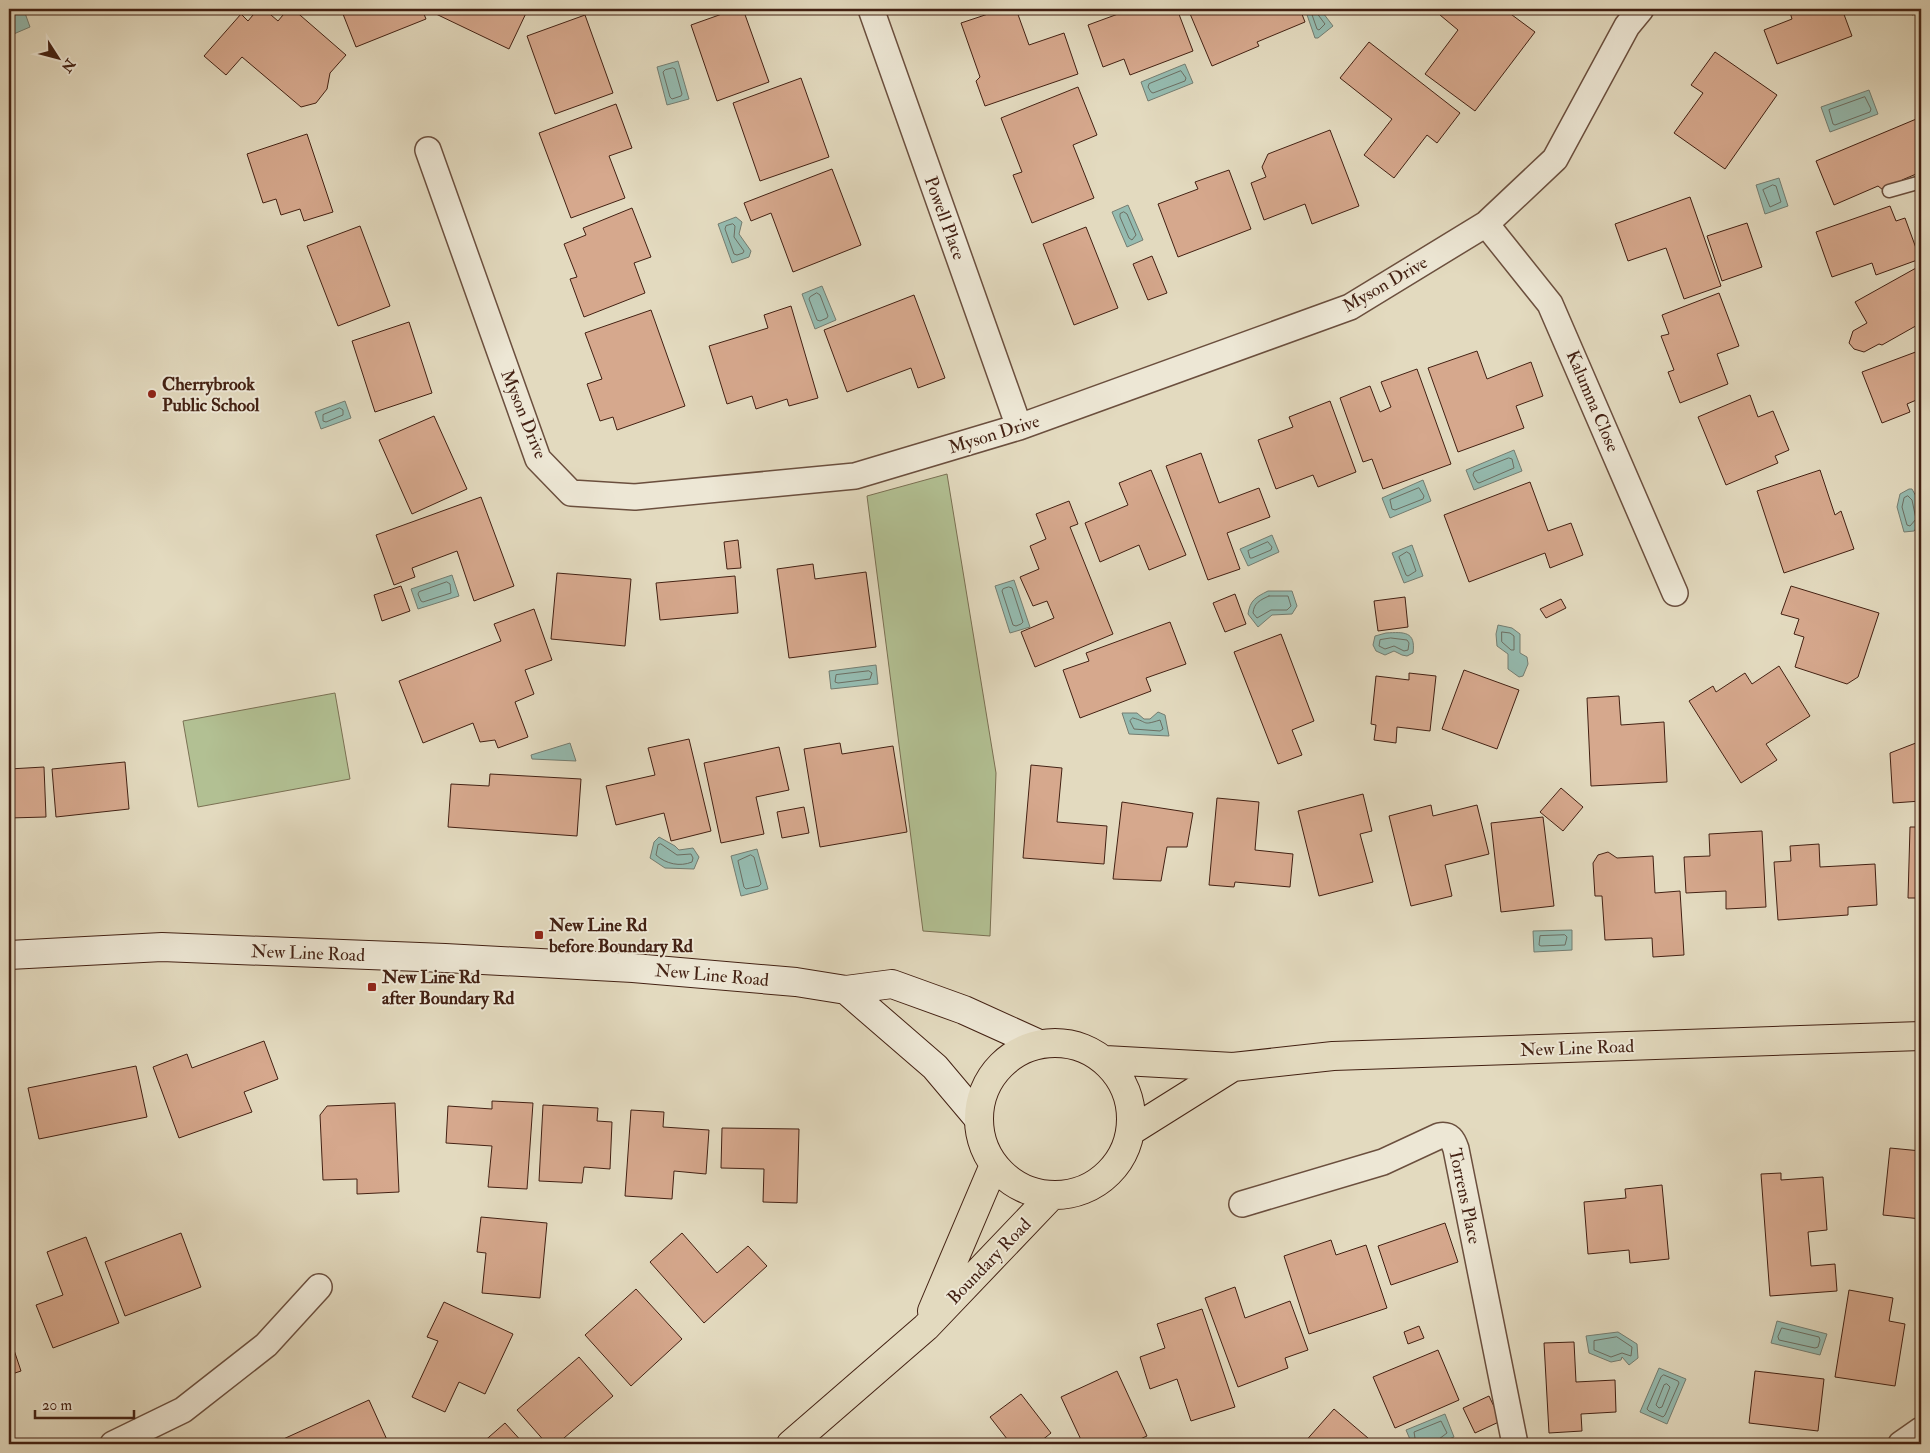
<svg xmlns="http://www.w3.org/2000/svg" width="1930" height="1453" viewBox="0 0 1930 1453" font-family="'IM FELL Double Pica',serif">
	<rect width="100%" height="100%" fill="#e3dabf"/>
	<filter id="stains"><feTurbulence type="fractalNoise" baseFrequency=".004" numOctaves="4"/><feColorMatrix values="0 0 0 0 .2 0 0 0 0 .09 0 0 0 0 .02 0 0 0 .5 -.17"/></filter>
	<radialGradient id="worn" r=".72"><stop offset=".6" stop-color="#630" stop-opacity="0"/><stop offset="1" stop-color="#630" stop-opacity=".3"/></radialGradient>
	<!-- green -->
	<path fill="#b2c093" stroke="#7a7053" d="M947,474L996,773L990,936L923,931L867,496Z
		M335,693L350,779L198,807L183,721Z"/>
	<!-- water -->
	<path fill="#95bbb0" stroke="#747d71" d="M1305,9H1320L1333,26L1318,38H1315Z
		M25,13L30,27L9,36V15Z
		M678,61L689,99L667,105L657,67Z
		M1185,64L1193,83L1148,101L1141,82Z
		M1869,90L1878,114L1830,132L1821,107Z
		M1779,178L1788,206L1765,214L1756,185Z
		M1128,205L1143,240L1127,247L1112,212Z
		M736,217L742,222L739,234L751,251L749,257L732,263L718,224Z
		M822,286L836,320L815,329L802,294Z
		M345,401L351,418L321,429L315,412Z
		M1514,450L1522,471L1474,490L1466,470Z
		M1423,480L1431,501L1390,518L1382,498Z
		M1909,489H1912L1917,498L1920,523L1914,531L1904,532L1897,507L1900,494Z
		M1272,535L1279,552L1248,566L1240,549Z
		M1412,545L1423,576L1404,583L1392,553Z
		M452,575L459,596L418,609L411,589Z
		M1014,580L1030,627L1010,633L995,586Z
		M1268,591H1292L1297,606L1292,614L1272,615L1258,627L1248,614C1250,600 1256,597 1268,591Z
		M1498,625L1512,628L1520,634V653L1527,657L1528,664L1523,676L1519,677L1508,669V654L1497,646L1496,634Z
		M1386,633C1404,632 1416,631 1413,653L1407,656L1402,655L1394,651L1385,655L1376,651L1373,645L1375,636Z
		M876,665L878,684L831,689L829,671Z
		M1158,712L1165,715L1169,736L1129,734L1122,713H1137L1144,719H1150Z
		M570,743L576,761L532,759L531,755Z
		M659,837L675,846L679,850L693,848L699,857L694,869L665,868L650,858L654,842Z
		M757,849L768,889L741,896L731,856Z
		M1572,930V950L1534,952L1533,931Z
		M1777,1321L1827,1334L1820,1355L1771,1343Z
		M1618,1332L1637,1344L1638,1358L1629,1365L1622,1357L1621,1360L1611,1362L1589,1353L1586,1336Z
		M1659,1368L1686,1379L1667,1424L1640,1412Z
		M1445,1414L1454,1437L1437,1444H1412L1406,1430Z"/>
	<g fill="none" stroke-linecap="round" stroke-linejoin="round">
		<!-- shore -->
		<path stroke="#6c6e62" stroke-width="1" d="M1310,9L1317,29L1319,30L1325,24L1316,12V9
			M673,68L675,69L682,94L681,96L672,99L670,97L663,72L665,70Z
			M1181,71L1186,78L1185,81L1153,93L1151,92L1148,87L1149,84Z
			M1865,97L1871,109L1870,112L1835,125L1833,124L1829,110Z
			M1773,185L1776,186L1781,202L1770,207L1763,190Z
			M1124,212L1127,214L1136,235L1132,240L1129,238L1120,217V214Z
			M733,224L735,226L734,237L744,251L743,253L737,255L734,254L725,229L726,226Z
			M817,293L820,295L828,316L827,318L820,321L817,320L809,299L810,297Z
			M340,408L343,410V415L326,422L323,421V415Z
			M1509,458L1512,459L1514,468L1479,483L1477,482L1473,475L1474,472Z
			M1419,488L1424,496L1423,499L1395,510L1392,509L1390,500Z
			M1908,496L1912,500L1916,519L1910,526L1907,525L1902,507L1904,498Z
			M1268,542L1272,547L1271,550L1252,558H1250L1248,551Z
			M1407,552L1410,554L1416,571L1408,576L1406,575L1399,557Z
			M447,582L450,584L451,593L423,602L421,601L418,594L419,592Z
			M1009,587L1012,588L1023,622L1021,624L1016,626L1013,625L1002,591L1003,589Z
			M1269,596H1288L1291,606L1287,610H1271L1257,618L1253,613C1254,603 1260,600 1269,596Z
			M1502,632L1510,633L1514,636V650H1511L1502,642Z
			M1391,638L1407,640L1409,643L1408,650L1404,651L1394,646L1385,649L1379,646L1380,640Z
			M869,671L872,673L870,679L838,683L835,682L836,675Z
			M1133,718C1149,722 1141,726 1160,720L1163,729L1160,731L1134,729L1130,721Z
			M661,844L677,855L691,854L693,858L692,862C680,867 666,864 656,855L658,845Z
			M751,855L754,857L761,884L759,886L746,889L744,887L738,861Z
			M1565,935L1567,937L1565,945L1541,946L1539,945L1540,936Z
			M1782,1328L1819,1337L1820,1340L1818,1347L1815,1348L1779,1340L1778,1337Z
			M1617,1337L1632,1347L1631,1356L1622,1353L1611,1357L1594,1350V1341Z
			M1664,1375L1678,1381L1679,1383L1665,1415L1663,1417L1649,1411L1647,1409L1661,1377Z
			M1667,1384L1670,1387L1662,1407L1659,1408L1656,1405L1664,1385Z
			M1416,1444L1414,1432L1441,1421L1447,1433L1439,1439L1437,1444"/>
	</g>
	<!-- building -->
	<path fill="#d6a88d" stroke="#432113" d="M258,9H264L278,21L288,9H293L346,55L330,73L327,89L316,103L301,107L242,57L226,75L204,56L241,14L248,21Z
		M341,9H422L426,19L356,47Z
		M439,9H528L509,49L436,14Z
		M736,9H743L769,82L717,101L691,25Z
		M1003,9H1016L1029,45L1064,33L1078,74L985,106L976,81L980,77L961,23Z
		M1117,9H1177L1193,51L1130,75L1124,59L1103,67L1088,25L1118,14Z
		M1188,9H1300L1305,22L1257,42L1259,46L1212,66Z
		M1445,9H1504L1535,32L1475,111L1425,74L1458,30L1440,15Z
		M1789,9H1842L1852,36L1777,64L1764,30L1792,19Z
		M1910,9H1921V11L1912,15Z
		M585,15L613,93L555,114L527,36Z
		M1369,42L1460,113L1437,143L1427,135L1394,178L1364,155L1392,119L1340,78Z
		M1715,52L1777,95L1725,169L1674,133L1703,93L1691,85Z
		M801,78L829,157L760,181L733,103Z
		M1078,87L1097,135L1073,145L1094,198L1032,223L1013,175L1022,172L1001,118Z
		M616,104L632,148L609,156L625,198L571,218L539,133Z
		M1921,117V172L1902,180L1897,187L1883,190L1878,186L1834,205L1816,161Z
		M1330,130L1359,206L1312,224L1305,204L1264,220L1251,183L1266,177L1262,167L1268,154Z
		M307,134L333,212L304,221L300,209L281,215L276,199L263,203L247,154Z
		M832,169L861,245L793,272L771,213L751,221L744,203Z
		M1229,170L1251,229L1178,257L1158,204L1198,189L1195,182Z
		M1690,197L1721,286L1684,299L1666,248L1628,261L1615,224Z
		M1890,206L1896,221L1905,218L1920,259L1876,275L1872,263L1832,277L1816,232Z
		M632,208L651,257L634,263L645,293L584,317L570,279L577,277L564,244L586,235L583,228Z
		M1747,223L1762,267L1722,281L1707,236Z
		M360,226L390,306L338,326L307,246Z
		M1086,227L1118,308L1074,325L1043,244Z
		M1152,256L1167,293L1148,300L1133,264Z
		M1916,268L1921,277V323L1882,345L1879,344L1864,352L1854,349L1849,343L1853,331L1867,323L1855,302Z
		M1719,293L1739,346L1717,354L1728,384L1680,403L1668,372L1674,370L1661,336L1669,334L1662,315Z
		M914,295L945,378L918,388L911,368L847,392L824,330Z
		M791,306L818,398L789,406L787,399L756,409L752,396L727,404L709,346L768,328L764,315Z
		M651,310L685,406L617,430L613,417L600,421L587,384L602,379L585,333Z
		M409,322L432,393L375,412L352,341Z
		M1921,350V398L1907,404L1910,412L1882,423L1862,372Z
		M1477,351L1487,379L1531,362L1543,396L1516,406L1524,428L1458,452L1428,368Z
		M1417,369L1451,464L1383,489L1372,459L1363,462L1340,398L1370,386L1380,412L1391,407L1381,382Z
		M1750,395L1758,417L1773,411L1789,450L1775,456L1778,463L1726,485L1698,417Z
		M1330,401L1356,472L1318,487L1313,475L1276,489L1258,440L1293,427L1289,417Z
		M434,416L467,489L412,514L379,440Z
		M1201,453L1219,503L1259,488L1270,517L1227,533L1240,569L1208,580L1166,466Z
		M1151,470L1186,555L1149,570L1139,545L1100,562L1085,523L1128,505L1119,483Z
		M1820,470L1835,515L1841,511L1854,549L1784,573L1757,491Z
		M1530,482L1548,531L1571,523L1583,555L1550,568L1545,553L1469,582L1444,515Z
		M481,497L514,586L474,601L457,551L412,568L415,577L394,585L376,535Z
		M1069,501L1078,524L1070,527L1113,634L1035,667L1021,632L1054,618L1047,601L1033,606L1020,577L1039,569L1030,546L1046,539L1036,514Z
		M738,540L741,568L727,569L724,542Z
		M813,564L815,579L866,572L876,647L789,658L777,569Z
		M557,573L631,579L625,646L551,639Z
		M735,576L738,613L660,620L656,583Z
		M401,586L410,611L382,621L374,595Z
		M1791,586L1879,613L1858,677L1847,684L1795,667L1804,637L1794,634L1799,619L1781,614Z
		M1235,594L1246,624L1225,632L1213,603Z
		M1405,597L1408,627L1378,631L1374,601Z
		M1561,599L1566,608L1546,618L1540,609Z
		M534,609L552,660L525,670L534,694L515,702L528,737L498,748L495,740L480,742L473,723L423,743L399,681L501,641L494,624Z
		M1170,622L1186,664L1146,678L1151,691L1080,718L1063,670L1089,661L1086,653Z
		M1281,634L1314,721L1292,730L1302,755L1278,764L1234,652Z
		M1779,666L1810,716L1766,744L1777,760L1741,783L1689,701L1713,686L1716,692L1745,673L1752,684Z
		M1464,670L1519,690L1497,749L1442,729Z
		M1409,673L1436,676L1430,731L1397,727L1396,743L1374,740L1376,725L1371,724L1376,676L1409,680Z
		M1619,696L1621,725L1664,722L1667,782L1591,786L1587,698Z
		M689,739L711,831L671,841L664,813L616,825L606,786L655,775L648,748Z
		M1921,741V801L1893,803L1890,753Z
		M840,743L842,754L893,746L907,832L820,847L804,749Z
		M779,747L789,790L756,797L764,834L721,843L704,763Z
		M125,762L129,809L56,817L52,769Z
		M1031,765L1062,768L1057,822L1107,826L1104,864L1023,858Z
		M44,767L46,817L9,818V769Z
		M490,774L581,779L577,836L448,827L451,784L489,786Z
		M1561,788L1583,807L1563,831L1540,812Z
		M1363,794L1372,831L1360,834L1373,882L1319,896L1298,811Z
		M1217,798L1259,802L1255,850L1293,854L1290,887L1235,882L1234,887L1209,885Z
		M1122,802L1193,813L1187,847H1167L1161,881L1113,879Z
		M1431,805L1433,816L1477,805L1489,854L1445,865L1452,896L1411,906L1389,816Z
		M804,807L809,833L782,838L777,812Z
		M1543,817L1554,906L1501,912L1491,823Z
		M1910,827H1921V898H1908Z
		M1762,831L1766,907L1726,909V891L1686,893L1684,857L1710,856L1709,834Z
		M1819,844L1820,867L1875,864L1877,905L1848,907V915L1778,920L1774,862L1791,861L1790,846Z
		M1608,852L1617,858L1653,856L1655,893L1680,891L1684,955L1653,957L1652,938L1605,940L1602,896H1595L1593,863L1598,855Z
		M264,1041L278,1079L244,1092L252,1112L179,1138L153,1067L187,1054L192,1068Z
		M136,1066L147,1117L39,1139L28,1088Z
		M492,1101L533,1103L527,1189L488,1187L492,1146L446,1143L448,1106L492,1109Z
		M395,1103L399,1192L357,1194V1179L323,1180L320,1115L327,1106Z
		M543,1105L598,1108L597,1121L612,1122L610,1169L584,1167L582,1183L539,1181Z
		M631,1110L664,1112L663,1127L709,1130L706,1174L674,1171L672,1199L625,1196Z
		M722,1128L799,1129L797,1203L763,1202L764,1169L721,1168Z
		M1890,1148L1921,1151V1219L1883,1215Z
		M1781,1173V1180L1823,1177L1827,1230L1808,1232L1811,1266L1835,1264L1837,1291L1770,1296L1761,1174Z
		M1662,1185L1669,1259L1630,1263L1629,1250L1588,1254L1584,1202L1626,1198L1625,1189Z
		M481,1217L547,1223L540,1298L482,1293L486,1253L477,1252Z
		M1445,1223L1458,1262L1391,1285L1378,1246Z
		M181,1233L201,1287L125,1316L105,1262Z
		M682,1233L717,1273L748,1246L767,1266L704,1323L650,1262Z
		M86,1237L119,1323L53,1348L36,1305L63,1295L47,1252Z
		M1331,1240L1336,1255L1366,1245L1387,1308L1309,1334L1284,1256Z
		M1235,1287L1245,1318L1290,1301L1308,1350L1285,1358L1288,1368L1238,1387L1205,1298Z
		M636,1289L682,1339L631,1386L585,1335Z
		M1849,1290L1893,1298L1889,1321L1905,1324L1895,1386L1835,1377Z
		M444,1302L513,1334L485,1394L459,1382L445,1412L412,1397L438,1341L427,1337Z
		M1202,1309L1235,1407L1191,1421L1177,1379L1150,1389L1140,1357L1165,1348L1157,1324Z
		M1419,1326L1424,1338L1408,1344L1404,1332Z
		M9,1335L21,1371L9,1375Z
		M1574,1342L1576,1382L1615,1380L1616,1412L1581,1414L1582,1431L1549,1433L1544,1343Z
		M1438,1350L1459,1400L1395,1428L1373,1377Z
		M579,1357L613,1396L557,1444H547L517,1410Z
		M1117,1371L1147,1436L1129,1444H1083L1061,1397Z
		M1755,1371L1824,1379L1818,1431L1749,1423Z
		M1021,1394L1051,1433L1041,1441L1043,1444H1011L990,1417Z
		M1489,1396L1501,1421L1475,1433L1463,1408Z
		M369,1400L388,1442L384,1444H280L279,1441Z
		M1334,1409L1375,1444H1303Z
		M505,1423L524,1444H481Z"/>
	<g fill="none" stroke-linecap="round" stroke-linejoin="round">
		<defs>
			<path id="lane" d="M1889,191L1921,182"/>
			<path id="street" d="M871,9L1019,427
				M428,150L538,459L571,493L635,497L855,476L1019,427L1350,307L1486,224L1555,159L1627,26L1641,9
				M1486,224L1550,304L1675,593
				M1242,1204L1383,1162L1439,1136C1450,1134 1453,1140 1456,1149L1515,1444
				M113,1444L183,1410L266,1345L319,1287
				M1901,1444L1921,1430"/>
			<path id="secondary" d="M9,955L162,947L445,958L633,968L796,982L846,990L892,984L964,1010L1039,1044
				M846,990L935,1067L978,1118"/>
			<path id="primary" d="M979 1119a76 76 0 1 1 152 0a76 76 0 1 1-152 0Z
				M1105,1060L1233,1067L1333,1056L1921,1036
				M1131,1131L1233,1067
				M932,1311L994,1165
				M791,1444L926,1327L1052,1195"/>
		</defs>
		<!-- lane casing -->
		<use href="#lane" stroke="#6b4f3e" stroke-width="15"/>
		<!-- street casing -->
		<use href="#street" stroke="#6b4f3e" stroke-width="28"/>
		<!-- secondary casing -->
		<use href="#secondary" stroke="#432113" stroke-width="30"/>
		<!-- primary casing -->
		<use href="#primary" stroke="#432113" stroke-width="30"/>
		<!-- lane -->
		<use href="#lane" stroke="#ede7d5" stroke-width="12"/>
		<!-- street -->
		<use href="#street" stroke="#ede7d5" stroke-width="25"/>
		<!-- secondary -->
		<use href="#secondary" stroke="#ede7d5" stroke-width="28"/>
		<!-- primary -->
		<use href="#primary" stroke="#e3dabf" stroke-width="28"/>
	</g>
	<!-- markers -->
	<g fill="#8f2418" stroke="#ede7d5" stroke-width="2">
		<circle cx="152" cy="394" r="5"/>
		<rect x="534" y="930" width="10" height="10" rx="2.5"/>
		<rect x="367" y="982" width="10" height="10" rx="2.5"/>
	</g>
	<g text-anchor="middle" stroke-width="4" stroke-linejoin="round" paint-order="stroke">
		<!-- street labels -->
		<g font-size="18" fill="#432113" stroke="#ede7d5">
			<text transform="translate(945 218) rotate(70)" y="6">Powell Place</text>
			<text transform="translate(1385 284) rotate(-30)" y="6">Myson Drive</text>
			<text transform="translate(1593 401) rotate(67)" y="6">Kalumna Close</text>
			<text transform="translate(524 414) rotate(68)" y="6">Myson Drive</text>
			<text transform="translate(994 434) rotate(-17)" y="6">Myson Drive</text>
			<text transform="translate(308 953) rotate(2)" y="6">New Line Road</text>
			<text transform="translate(712 975) rotate(5)" y="6">New Line Road</text>
			<text transform="translate(1577 1048) rotate(-2)" y="6">New Line Road</text>
			<text transform="translate(1465 1196) rotate(78)" y="6">Torrens Place</text>
			<text transform="translate(989 1261) rotate(-46)" y="6">Boundary Road</text>
		</g>
		<!-- poi labels -->
		<g font-size="18" font-weight="bold" fill="#432113" stroke="#ede7d5" text-anchor="start">
			<text x="162" y="390">Cherrybrook<tspan x="162" dy="21">Public School</tspan></text>
			<text x="549" y="931">New Line Rd<tspan x="549" dy="21">before Boundary Rd</tspan></text>
			<text x="382" y="983">New Line Rd<tspan x="382" dy="21">after Boundary Rd</tspan></text>
		</g>
	</g>
	<!-- margin -->
	<rect width="1930" height="1453" fill="none" stroke="#e3dabf" stroke-width="30"/>
	<rect x="10" y="10" width="1910" height="1433" fill="none" stroke="#432113" stroke-width="2.5"/>
	<rect x="15" y="15" width="1900" height="1423" fill="none" stroke="#432113"/>
	<!-- north arrow -->
	<g transform="translate(58 58) rotate(126)" stroke="#ede7d5" stroke-width="4" paint-order="stroke">
	<path d="M0-4L9 19L0 12L-9 19Z" fill="#432113"/>
	<text y="-8" font-size="14" font-weight="bold" text-anchor="middle" fill="#432113">N</text>
	</g>
	<!-- scale -->
	<path d="M35 1410v8h99v-8" fill="none" stroke="#432113" stroke-width="2.5"/>
	<text x="42" y="1410" font-size="15" fill="#432113" stroke="#ede7d5" stroke-width="4" paint-order="stroke">20 m</text>
	<rect width="100%" height="100%" filter="url(#stains)"/>
	<rect width="100%" height="100%" fill="url(#worn)"/>
</svg>
